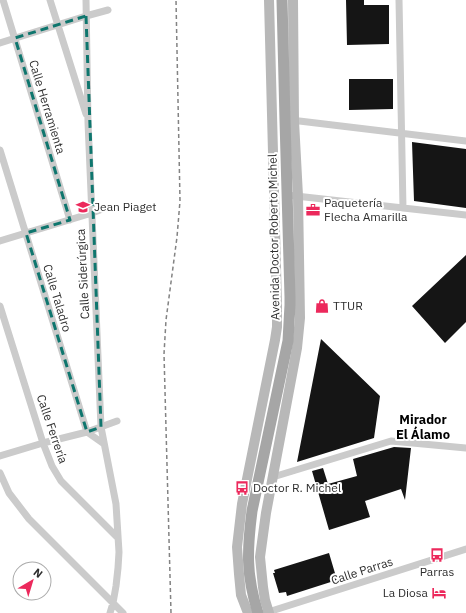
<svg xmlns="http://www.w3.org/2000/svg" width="466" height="613" viewBox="0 0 466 613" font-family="'IBM Plex Sans',sans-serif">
	<rect width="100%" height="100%" fill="#fff"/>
	<!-- building -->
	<path fill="#151515" d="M346,0H364V5H389V44L347,45Z
		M349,79H393V109L349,110Z
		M412,142L466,149V208L414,201Z
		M466,255V322L445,343L412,306Z
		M321,339L380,396L374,438L297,462Z
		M394,447L411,448L405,500L401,489L365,501L370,517L329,530L312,471L323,468L328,484L357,476L353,459Z
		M329,553L337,580L287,596L286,592L279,593L273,573H275L274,570Z"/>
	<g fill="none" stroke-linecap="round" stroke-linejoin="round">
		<!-- minor -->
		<path stroke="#cbcbcb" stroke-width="7" d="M3,0L70,220
			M50,0L86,114
			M86,0L88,122L101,427L116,504L119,552L118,568L116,586L113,603L110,613
			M399,0L403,208
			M0,43L86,16L108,10
			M291,120L466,141
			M0,150L87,432L104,444
			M287,195L466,215
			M0,241L92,213L105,208
			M0,306L43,443L52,466L61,481L118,538
			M0,456L43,443L87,432L117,421
			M0,473L9,493L29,519L123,613
			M273,477L391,441L466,448
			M265,613L466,549"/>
		<!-- secondary -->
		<path stroke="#b8b8b8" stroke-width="10" d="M248,613L241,595L239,574L237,547L242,504L275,340L277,327V305L269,0
			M269,613L265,600L263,587L260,557L266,513L297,348L300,318L298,196L294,121L293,0"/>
		<!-- primary -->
		<path stroke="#a6a6a6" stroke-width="11" d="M258,613C246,575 247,550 252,511L288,341L290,305V297L285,120L282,0"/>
		<!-- rail -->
		<path stroke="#838383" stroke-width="1.5" stroke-dasharray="4 3" stroke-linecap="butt" d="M171,613L164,354L166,320L177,237L180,201L176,0"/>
	</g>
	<!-- marked area -->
	<path fill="none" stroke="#0f766e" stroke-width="3" stroke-dasharray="8 5" stroke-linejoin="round" d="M86,16L101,427L87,432L26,233L70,220L15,38Z"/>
	<!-- icons -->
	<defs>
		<symbol id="school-bare" viewBox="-9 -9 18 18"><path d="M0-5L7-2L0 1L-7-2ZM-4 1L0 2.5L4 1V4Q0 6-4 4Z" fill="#ec295c" stroke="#fff" stroke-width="2.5" paint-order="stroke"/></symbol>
		<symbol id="office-bare" viewBox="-9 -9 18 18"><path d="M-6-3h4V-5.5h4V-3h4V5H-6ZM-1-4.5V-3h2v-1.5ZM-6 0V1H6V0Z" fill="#ec295c" stroke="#fff" stroke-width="2.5" paint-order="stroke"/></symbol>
		<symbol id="shop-bare" viewBox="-9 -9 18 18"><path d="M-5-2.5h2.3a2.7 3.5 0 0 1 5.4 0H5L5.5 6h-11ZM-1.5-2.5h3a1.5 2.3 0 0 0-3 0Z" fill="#ec295c" stroke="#fff" stroke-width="2.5" paint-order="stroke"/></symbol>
		<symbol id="bus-bare" viewBox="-9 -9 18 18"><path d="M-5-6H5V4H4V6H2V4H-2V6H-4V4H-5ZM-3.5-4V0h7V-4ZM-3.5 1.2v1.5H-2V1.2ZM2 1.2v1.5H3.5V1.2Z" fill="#ec295c" stroke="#fff" stroke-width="2.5" paint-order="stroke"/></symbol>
		<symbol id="hotel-bare" viewBox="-9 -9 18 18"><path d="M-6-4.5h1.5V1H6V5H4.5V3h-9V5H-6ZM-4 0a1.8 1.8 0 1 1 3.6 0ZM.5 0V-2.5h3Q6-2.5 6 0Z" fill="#ec295c" stroke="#fff" stroke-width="2.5" paint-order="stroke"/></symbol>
	</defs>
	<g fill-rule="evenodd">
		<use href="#school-bare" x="73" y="197" width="20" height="20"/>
		<use href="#office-bare" x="303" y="200" width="20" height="20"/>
		<use href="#shop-bare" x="312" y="296" width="20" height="20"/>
		<use href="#bus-bare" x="232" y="478" width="20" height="20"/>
		<use href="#bus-bare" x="427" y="545" width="20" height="20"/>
		<use href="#hotel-bare" x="429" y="583" width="20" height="20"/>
	</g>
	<g text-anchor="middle" stroke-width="4" stroke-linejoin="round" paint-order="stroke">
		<!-- street labels -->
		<g font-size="12" fill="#2e2e2e" stroke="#fff">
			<text transform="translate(47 107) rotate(73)" y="4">Calle Herramienta</text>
			<text transform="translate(274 237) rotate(-91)" y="4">Avenida Doctor Roberto Michel</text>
			<text transform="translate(83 274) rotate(-93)" y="4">Calle Siderúrgica</text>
			<text transform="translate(57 298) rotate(73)" y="4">Calle Taladro</text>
			<text transform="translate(52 429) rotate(71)" y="4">Calle Ferrería</text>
			<text transform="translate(362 571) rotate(-18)" y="4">Calle Parras</text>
		</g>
		<!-- poi labels -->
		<g font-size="12" fill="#2e2e2e" stroke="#fff" text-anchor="start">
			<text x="324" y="207">Paquetería<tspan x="324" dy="14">Flecha Amarilla</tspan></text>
			<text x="94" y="211">Jean Piaget</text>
			<text x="333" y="310">TTUR</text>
			<text x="253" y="492">Doctor R. Michel</text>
			<text x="437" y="576" text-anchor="middle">Parras</text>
			<text x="428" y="597" text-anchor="end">La Diosa</text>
		</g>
		<!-- neighbourhood labels -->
		<g font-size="13" font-weight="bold" fill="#000" stroke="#fff">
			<text x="423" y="424">Mirador<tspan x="423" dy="15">El Álamo</tspan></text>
		</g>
	</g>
	<!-- north arrow -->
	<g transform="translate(32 581) rotate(38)"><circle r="19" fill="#ffffff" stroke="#ababab"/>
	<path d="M0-3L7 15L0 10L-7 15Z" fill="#ec295c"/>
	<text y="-6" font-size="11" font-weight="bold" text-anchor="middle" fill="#2e2e2e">N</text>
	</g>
</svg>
